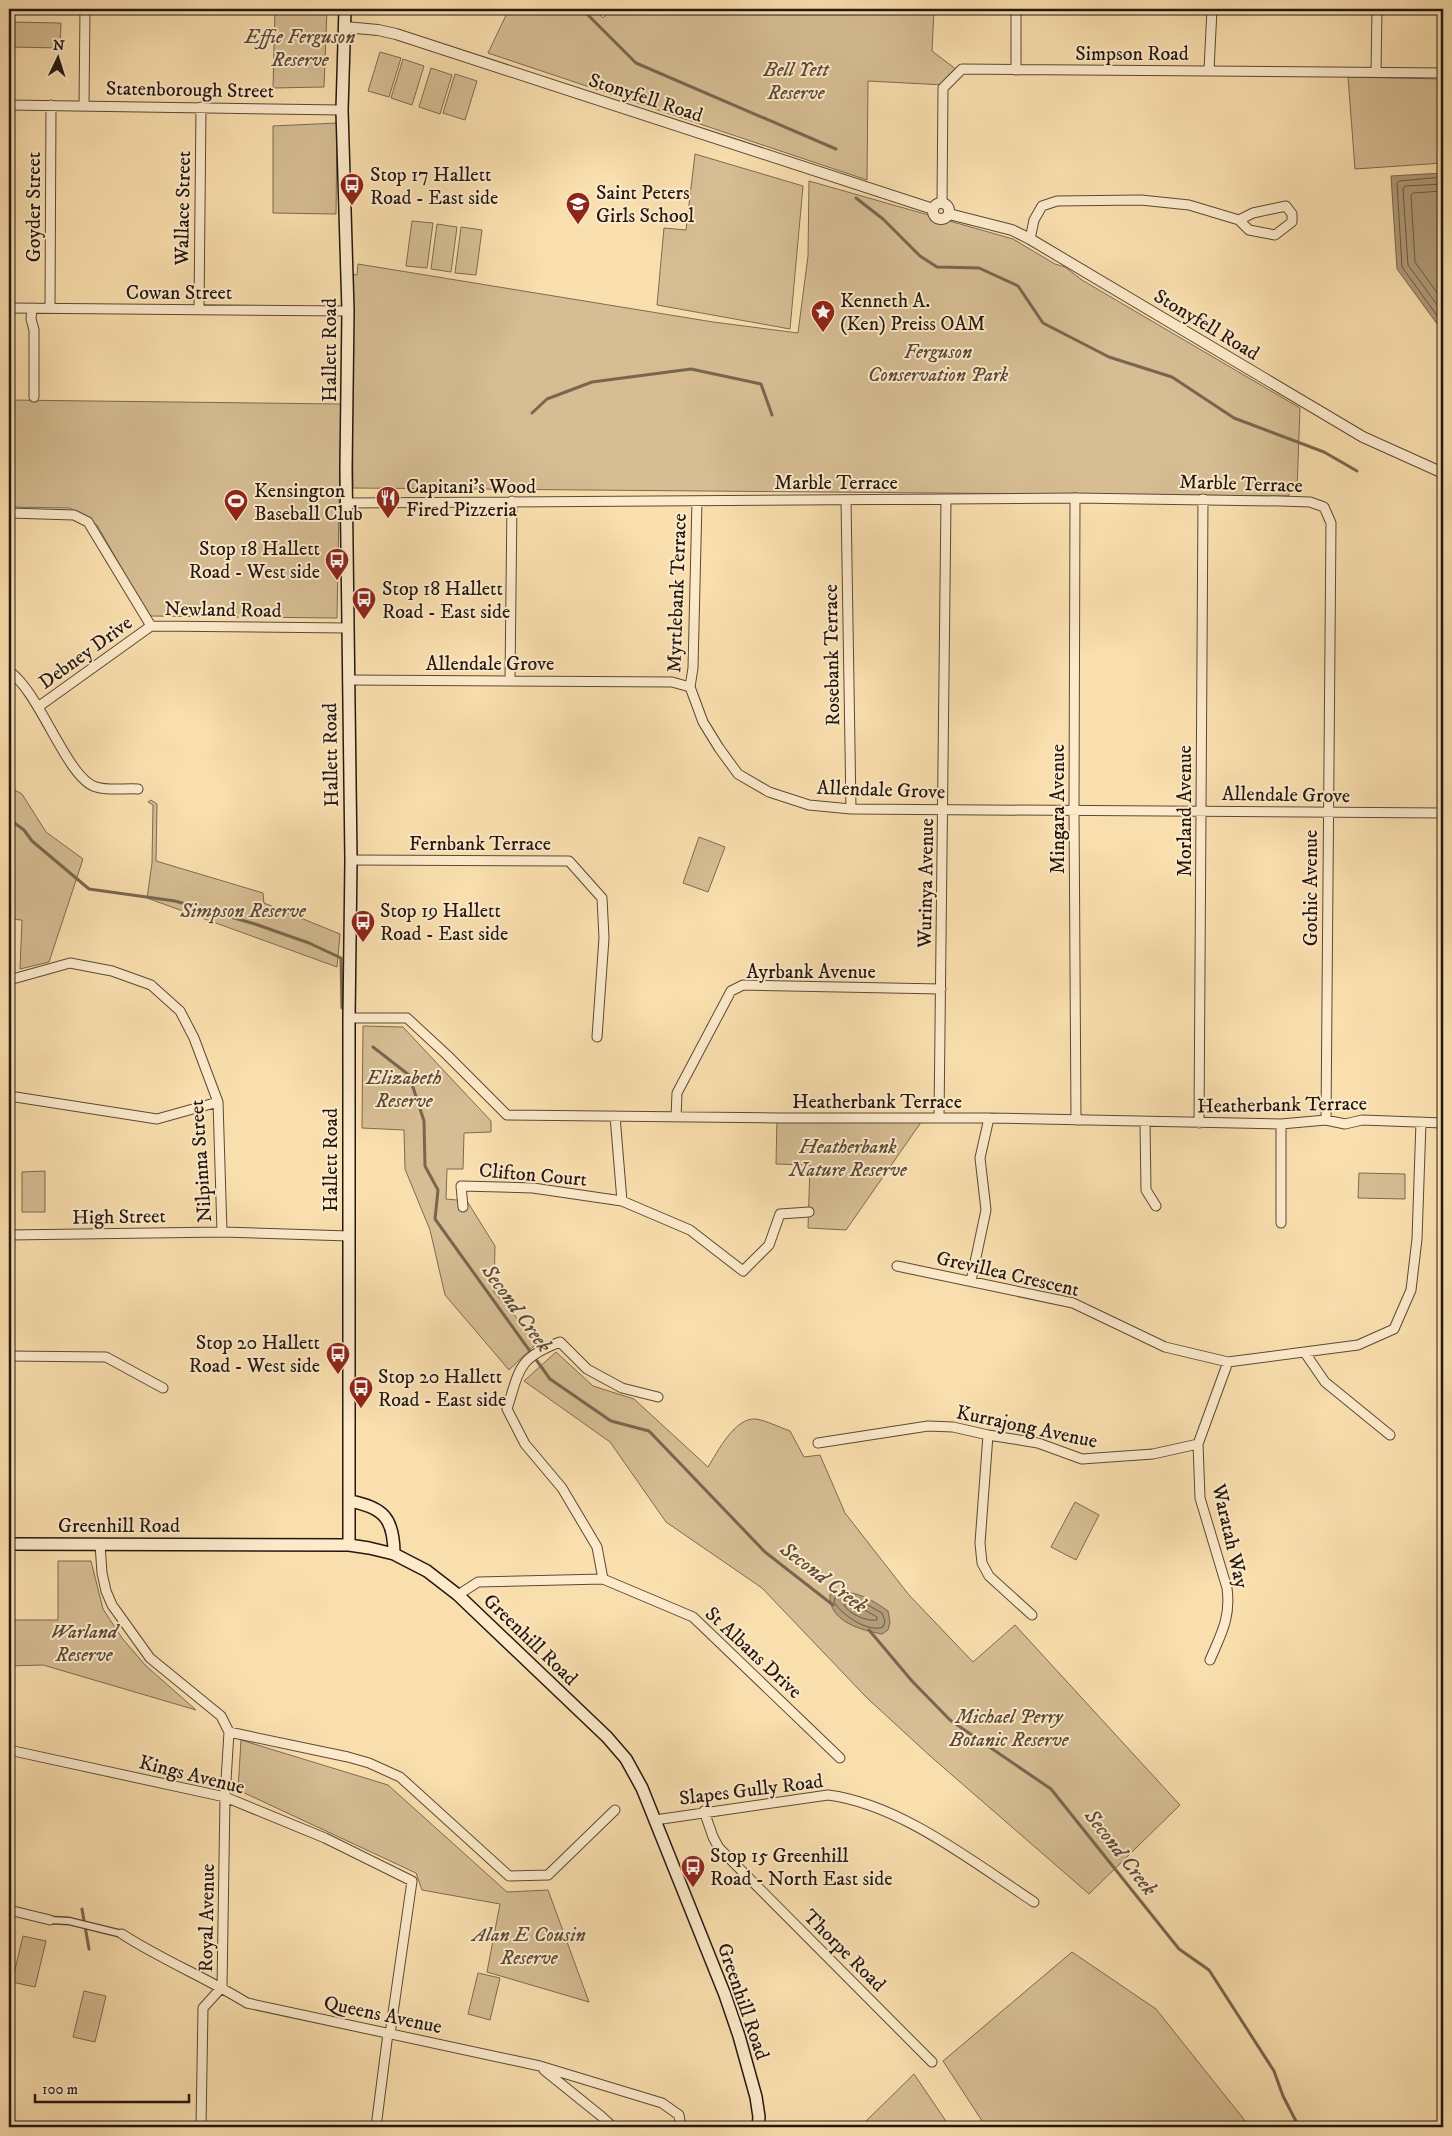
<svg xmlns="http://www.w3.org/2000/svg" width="1452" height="2136" viewBox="0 0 1452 2136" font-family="'IM FELL DW Pica',serif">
	<rect width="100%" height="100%" fill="#fadfae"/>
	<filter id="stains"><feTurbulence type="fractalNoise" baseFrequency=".004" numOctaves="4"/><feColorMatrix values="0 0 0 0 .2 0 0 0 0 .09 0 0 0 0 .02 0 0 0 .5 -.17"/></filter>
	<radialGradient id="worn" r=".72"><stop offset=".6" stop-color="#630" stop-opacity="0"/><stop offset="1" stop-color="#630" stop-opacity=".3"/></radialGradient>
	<!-- green -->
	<path fill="#d6bd93" stroke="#7d6a52" d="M275,9H327L324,87L273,88Z
		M509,9H594L603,18L612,9H934L932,51L957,70L944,85L868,81L867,180L488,53Z
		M9,22L61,23L60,48L9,47Z
		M380,52L401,58L389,97L368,91Z
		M403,59L424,66L412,105L391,98Z
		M431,68L452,75L440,114L419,107Z
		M455,74L477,81L465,120L443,113Z
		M1348,77L1443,79V163L1355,169Z
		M337,123L336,214L273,213V126Z
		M695,154L803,186L790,329L657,305L664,228L686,230Z
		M809,181L1013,239L1055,264L1065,267L1082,280L1300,408L1297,490H1289V496L353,488L351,274L357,275L358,264L713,322L798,333L808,256Z
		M412,221L433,223L427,268L406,266Z
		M437,224L457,227L451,272L431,269Z
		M461,227L482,230L476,275L455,273Z
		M9,400L341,404L337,618L149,616L97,525L70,508L9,507Z
		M9,787L22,794L46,832L83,859L49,962L20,969L22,920L9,919Z
		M151,800L157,804L156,861L263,893L264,903L340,934L337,967L147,898L152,863L153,805L148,802Z
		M699,837L725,847L708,892L683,883Z
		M363,1026L403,1027L491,1121V1132L464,1133L463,1169H447L446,1199L467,1201L495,1246L494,1292L538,1342L509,1370L445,1295L430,1230L405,1169L404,1130L362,1128Z
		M777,1118H924L846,1230L808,1228L810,1165L776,1164Z
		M45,1171V1212H22V1172Z
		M1359,1173L1405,1174V1199L1358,1198Z
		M556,1352L593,1386L634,1399L708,1467C718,1451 735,1417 756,1419C767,1421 779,1427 790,1431L804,1457L820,1455L845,1513L909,1595L973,1662L1015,1625L1180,1805L1089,1894L929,1755L866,1697L762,1588L666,1522L610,1442L524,1381Z
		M1075,1502L1099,1515L1076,1560L1051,1547Z
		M58,1561H91L103,1609L122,1638L145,1665L196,1710L43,1665L9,1666V1620H58Z
		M241,1740L388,1785L507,1892L548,1890L589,2002L487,1972L500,1904L422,1890L416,1873L238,1790Z
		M23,1936L46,1941L35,1987L12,1982Z
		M1072,1952L1156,2009L1250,2127H986L943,2061Z
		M478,1973L500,1978L490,2020L468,2014Z
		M84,1991L106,1996L95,2042L73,2037Z
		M914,2074L950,2127H860Z"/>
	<!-- water -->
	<path fill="#b19b79" stroke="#79664f" d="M1443,173V332L1397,269L1391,176Z
		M841,1591C859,1593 873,1600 888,1611L890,1622L888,1630L882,1634C860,1630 828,1621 830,1594Z"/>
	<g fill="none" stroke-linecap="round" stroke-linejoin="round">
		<!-- shore -->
		<path stroke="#6a5945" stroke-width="1" d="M1443,177L1399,181L1397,183L1402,267L1443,324
			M1443,184L1405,186L1403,189L1408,265L1443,313
			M1443,191L1413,193L1411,196L1415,262L1443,301
			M842,1596L855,1598L882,1613L885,1621L883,1627C868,1633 842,1615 834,1602L835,1598Z
			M847,1603L854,1604L877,1617V1620C868,1622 848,1614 844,1605Z"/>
		<!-- stream -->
		<path stroke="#79664f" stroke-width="3" d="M582,9L636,63L836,149
			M856,198L883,219L920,256L937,267L979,268L1018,286L1043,323L1109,357L1172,377L1234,418L1324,452L1357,471
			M532,413L547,399L592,382L691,369L761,384L772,415
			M9,819L24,830L32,841L89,889L175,901L255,924L309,943L341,958L342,1008
			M373,1047L409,1075L424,1121L425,1166L438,1190L435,1219L550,1379L611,1421L649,1431L765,1552L833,1605
			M869,1630L912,1681L950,1720L1051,1789L1179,1949L1209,1970L1274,2071L1283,2096L1299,2127
			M82,1909L89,1949"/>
		<defs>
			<path id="pedestrian" d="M50,1920L69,1921L122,1934"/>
			<path id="minor" d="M1016,70V9
				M1209,70L1212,9
				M1376,72L1377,9
				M9,105L342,110
				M84,105L85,9
				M942,203L943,88L962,69L1443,73
				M1030,239L1034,220L1042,206L1057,201L1141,200L1189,205L1239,220L1249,230L1275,235L1292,222V214L1286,206L1253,213L1239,220
				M9,308L348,311
				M32,308L31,319L34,330V397
				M50,308L51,105
				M199,309L201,107
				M1075,498L1074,810L1076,1120
				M846,500L851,809
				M347,503L1075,498L1280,501L1310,502L1324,507L1331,523L1326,1120
				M9,513L74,515L88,522L151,626L347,628
				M9,671C40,692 67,779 96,787C108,791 125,788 138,789
				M348,680L672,682L690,687L703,722L719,748L738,774L769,792L809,805L851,809L1443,813
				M510,680L512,501
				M690,687L693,668L697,501
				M38,707L151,626
				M351,860L569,861L602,898L604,938L597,1037
				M9,980L70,963L112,971L151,985L180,1011L194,1038L218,1102L222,1232
				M349,1018H407L447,1055L507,1115L777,1118H989L1281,1124L1326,1120L1345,1124L1362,1120L1443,1123
				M9,1096L157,1119L218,1102
				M615,1116L622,1201
				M676,1117L677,1093L731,991L743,985L941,989
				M939,1118L946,499
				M1145,1122L1146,1190L1156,1206
				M1199,1123L1203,499
				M463,1207L461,1186L533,1188L622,1201L690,1230L743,1271L769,1245L780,1214L809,1212
				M1281,1223V1124
				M9,1235L222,1232L349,1236
				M897,1266L1073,1303L1165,1347L1228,1362L1358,1345L1394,1329L1411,1290L1417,1239L1421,1122
				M971,1281L986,1210L980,1158L989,1118
				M1305,1353L1325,1382L1390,1435
				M9,1356L106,1357L163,1388
				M988,1435L980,1543L982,1563L989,1576L1032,1615
				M818,1443L928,1426L953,1427L988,1435L1038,1443L1082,1459L1153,1454L1198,1444
				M100,1544L102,1573L106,1591L112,1605L150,1658L221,1716L229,1732L348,1757L369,1763L400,1777L509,1876L548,1875L615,1810
				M603,1579L693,1617L840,1758
				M458,1595L478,1582L603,1579L597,1547L562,1488L525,1444L507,1409C520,1368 518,1358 560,1342L587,1369L622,1388L658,1397
				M1210,1660C1221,1634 1231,1618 1227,1588L1200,1498L1198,1444L1228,1362
				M9,1750L225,1797L325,1838L412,1881L390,2034
				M704,1811L713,1837L719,1848L932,2062
				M655,1820L828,1795C900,1804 973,1862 1034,1902
				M9,1910L50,1920
				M122,1934C162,1960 207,1978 247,2003L540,2066L662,2103L679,2115L681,2127
				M9,2050V2040
				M544,2070L601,2116L613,2127
				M201,2127L203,2008L222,1987L225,1797L229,1732
				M376,2127L388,2033"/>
			<path id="tertiary" d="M345,27L378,30L396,34L933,209
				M933 211a8 8 0 1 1 16 0a8 8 0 1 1-16 0Z
				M949,214L1012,230L1030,239L1363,437L1443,473"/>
			<path id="secondary" d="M345,9L342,110L348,311L346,469L351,860L349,1018V1545
				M349,1501C384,1507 394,1519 394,1554
				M9,1544L349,1545L369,1548L394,1554L427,1571L458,1595L607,1737L626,1759L642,1788L725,1995L739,2036L756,2097L759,2117L758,2127"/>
		</defs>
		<!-- pedestrian casing -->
		<use href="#pedestrian" stroke="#5a4938" stroke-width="9"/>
		<!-- minor casing -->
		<use href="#minor" stroke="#5a4938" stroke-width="11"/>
		<!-- tertiary casing -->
		<use href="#tertiary" stroke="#5a4938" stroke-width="12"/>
		<!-- secondary casing -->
		<use href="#secondary" stroke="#241711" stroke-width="14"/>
		<!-- pedestrian -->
		<use href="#pedestrian" stroke="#fceaca" stroke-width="6"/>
		<!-- minor -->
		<use href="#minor" stroke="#fceaca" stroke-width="9"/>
		<!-- tertiary -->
		<use href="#tertiary" stroke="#fceaca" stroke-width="10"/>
		<!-- secondary -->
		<use href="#secondary" stroke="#fceaca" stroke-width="11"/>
	</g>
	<!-- icons -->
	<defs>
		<symbol id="bus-pin" viewBox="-11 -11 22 30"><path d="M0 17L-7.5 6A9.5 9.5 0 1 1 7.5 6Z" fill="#8f2418" stroke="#fceaca"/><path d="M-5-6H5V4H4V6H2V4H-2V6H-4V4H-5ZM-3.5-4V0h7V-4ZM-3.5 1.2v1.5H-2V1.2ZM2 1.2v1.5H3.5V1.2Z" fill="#fff"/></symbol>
		<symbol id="school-pin" viewBox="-11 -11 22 30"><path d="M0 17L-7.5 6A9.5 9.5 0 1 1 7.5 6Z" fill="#8f2418" stroke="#fceaca"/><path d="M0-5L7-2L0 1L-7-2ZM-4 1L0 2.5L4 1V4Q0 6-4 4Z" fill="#fff"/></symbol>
		<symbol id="sight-pin" viewBox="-11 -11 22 30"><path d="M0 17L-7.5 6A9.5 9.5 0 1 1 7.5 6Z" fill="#8f2418" stroke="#fceaca"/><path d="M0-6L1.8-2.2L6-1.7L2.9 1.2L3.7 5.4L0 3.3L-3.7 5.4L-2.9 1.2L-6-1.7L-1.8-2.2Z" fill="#fff"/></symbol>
		<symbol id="restaurant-pin" viewBox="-11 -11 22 30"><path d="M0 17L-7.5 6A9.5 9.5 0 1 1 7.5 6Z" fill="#8f2418" stroke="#fceaca"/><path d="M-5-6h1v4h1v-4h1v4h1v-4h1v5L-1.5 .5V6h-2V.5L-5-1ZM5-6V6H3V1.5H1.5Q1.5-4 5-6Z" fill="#fff"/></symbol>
		<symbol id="stadium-pin" viewBox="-11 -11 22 30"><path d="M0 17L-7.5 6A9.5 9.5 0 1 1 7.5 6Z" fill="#8f2418" stroke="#fceaca"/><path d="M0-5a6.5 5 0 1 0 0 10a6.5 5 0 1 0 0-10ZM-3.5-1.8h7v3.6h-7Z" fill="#fff"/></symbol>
	</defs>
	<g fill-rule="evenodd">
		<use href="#bus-pin" x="338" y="171" width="28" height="38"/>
		<use href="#school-pin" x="564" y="190" width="28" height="38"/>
		<use href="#sight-pin" x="809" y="298" width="28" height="38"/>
		<use href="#restaurant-pin" x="374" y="484" width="28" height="38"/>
		<use href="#stadium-pin" x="222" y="487" width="28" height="38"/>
		<use href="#bus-pin" x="323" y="546" width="28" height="38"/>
		<use href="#bus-pin" x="350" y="585" width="28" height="38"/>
		<use href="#bus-pin" x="349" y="908" width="28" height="38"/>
		<use href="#bus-pin" x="324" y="1340" width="28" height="38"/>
		<use href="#bus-pin" x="347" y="1374" width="28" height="38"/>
		<use href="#bus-pin" x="679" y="1853" width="28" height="38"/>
	</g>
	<g text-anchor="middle" stroke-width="4" stroke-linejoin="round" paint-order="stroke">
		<!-- park labels -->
		<g font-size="20" font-style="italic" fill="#594938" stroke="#fceaca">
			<text x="300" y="43">Effie Ferguson<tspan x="300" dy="23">Reserve</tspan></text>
			<text x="796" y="76">Bell Yett<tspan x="796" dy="23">Reserve</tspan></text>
			<text x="938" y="358">Ferguson<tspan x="938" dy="23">Conservation Park</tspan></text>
			<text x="243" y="917">Simpson Reserve</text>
			<text x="404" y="1084">Elizabeth<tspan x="404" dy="23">Reserve</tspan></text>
			<text x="848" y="1153">Heatherbank<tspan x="848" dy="23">Nature Reserve</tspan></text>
			<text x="84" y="1638">Warland<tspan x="84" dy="23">Reserve</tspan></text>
			<text x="1009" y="1723">Michael Perry<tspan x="1009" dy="23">Botanic Reserve</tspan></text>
			<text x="529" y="1941">Alan E Cousin<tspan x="529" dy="23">Reserve</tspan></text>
		</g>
		<!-- street labels -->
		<g font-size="20" fill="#241711" stroke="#fceaca">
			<text x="1132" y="60">Simpson Road</text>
			<text transform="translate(190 89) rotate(1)" y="7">Statenborough Street</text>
			<text transform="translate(646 97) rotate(18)" y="7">Stonyfell Road</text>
			<text transform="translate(33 207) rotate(-90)" y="7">Goyder Street</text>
			<text transform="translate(182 208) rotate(-89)" y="7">Wallace Street</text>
			<text x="179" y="299">Cowan Street</text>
			<text transform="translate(1207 324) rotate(31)" y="7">Stonyfell Road</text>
			<text transform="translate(329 350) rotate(-90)" y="7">Hallett Road</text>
			<text x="836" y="489">Marble Terrace</text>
			<text transform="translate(1241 483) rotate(2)" y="7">Marble Terrace</text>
			<text transform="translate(676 593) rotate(-88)" y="7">Myrtlebank Terrace</text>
			<text transform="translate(223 609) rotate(1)" y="7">Newland Road</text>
			<text transform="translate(85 652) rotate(-36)" y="7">Debney Drive</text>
			<text transform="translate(831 655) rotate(-91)" y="7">Rosebank Terrace</text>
			<text x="490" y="670">Allendale Grove</text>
			<text transform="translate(330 755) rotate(-91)" y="7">Hallett Road</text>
			<text transform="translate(881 789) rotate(2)" y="7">Allendale Grove</text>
			<text transform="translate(1286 794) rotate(1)" y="7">Allendale Grove</text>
			<text transform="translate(1057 809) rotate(-90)" y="7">Mingara Avenue</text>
			<text transform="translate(1184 811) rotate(-90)" y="7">Morland Avenue</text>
			<text x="480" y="850">Fernbank Terrace</text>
			<text transform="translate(925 883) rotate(-89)" y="7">Wurinya Avenue</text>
			<text transform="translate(1310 888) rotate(-90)" y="7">Gothic Avenue</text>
			<text x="811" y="978">Ayrbank Avenue</text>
			<text x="877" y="1108">Heatherbank Terrace</text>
			<text transform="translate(1282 1104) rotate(-1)" y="7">Heatherbank Terrace</text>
			<text transform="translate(330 1160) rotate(-90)" y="7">Hallett Road</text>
			<text transform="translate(200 1161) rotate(-94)" y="7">Nilpinna Street</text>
			<text transform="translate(533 1174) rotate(5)" y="7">Clifton Court</text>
			<text transform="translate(119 1216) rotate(-1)" y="7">High Street</text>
			<text transform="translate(1008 1273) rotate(13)" y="7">Grevillea Crescent</text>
			<text transform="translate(1027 1426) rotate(12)" y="7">Kurrajong Avenue</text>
			<text x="119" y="1532">Greenhill Road</text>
			<text transform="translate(1231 1536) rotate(77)" y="7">Waratah Way</text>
			<text transform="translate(531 1639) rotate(44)" y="7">Greenhill Road</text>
			<text transform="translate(754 1652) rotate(43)" y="7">St Albans Drive</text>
			<text transform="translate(192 1774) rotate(14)" y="7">Kings Avenue</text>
			<text transform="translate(751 1789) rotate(-7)" y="7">Slapes Gully Road</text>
			<text transform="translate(206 1918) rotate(-89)" y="7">Royal Avenue</text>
			<text transform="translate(845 1950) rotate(45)" y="7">Thorpe Road</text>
			<text transform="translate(744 2001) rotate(71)" y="7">Greenhill Road</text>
			<text transform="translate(383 2014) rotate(12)" y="7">Queens Avenue</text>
		</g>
		<!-- poi labels -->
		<g font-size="20" fill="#241711" stroke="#fceaca" text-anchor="start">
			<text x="370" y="181">Stop 17 Hallett<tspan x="370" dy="23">Road - East side</tspan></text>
			<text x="596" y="199">Saint Peters<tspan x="596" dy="23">Girls School</tspan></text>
			<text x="840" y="307">Kenneth A.<tspan x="840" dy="23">(Ken) Preiss OAM</tspan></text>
			<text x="406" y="493">Capitani's Wood<tspan x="406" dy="23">Fired Pizzeria</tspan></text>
			<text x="254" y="497">Kensington<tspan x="254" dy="23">Baseball Club</tspan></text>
			<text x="320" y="555" text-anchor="end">Stop 18 Hallett<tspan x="320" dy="23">Road - West side</tspan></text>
			<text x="382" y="595">Stop 18 Hallett<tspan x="382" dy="23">Road - East side</tspan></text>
			<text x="380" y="917">Stop 19 Hallett<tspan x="380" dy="23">Road - East side</tspan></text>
			<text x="320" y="1349" text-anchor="end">Stop 20 Hallett<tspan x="320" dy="23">Road - West side</tspan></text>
			<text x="378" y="1383">Stop 20 Hallett<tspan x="378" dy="23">Road - East side</tspan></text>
			<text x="710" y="1862">Stop 15 Greenhill<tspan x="710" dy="23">Road - North East side</tspan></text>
		</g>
		<!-- water labels -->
		<g font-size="21" font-style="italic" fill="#5c4c3b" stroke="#fceaca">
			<text transform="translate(517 1308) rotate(54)" y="7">Second Creek</text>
			<text transform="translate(824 1577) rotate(37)" y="7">Second Creek</text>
			<text transform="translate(1121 1852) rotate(52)" y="7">Second Creek</text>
		</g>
	</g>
	<!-- margin -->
	<rect width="1452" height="2136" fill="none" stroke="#fadfae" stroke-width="30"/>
	<rect x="10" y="10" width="1432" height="2116" fill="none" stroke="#241711" stroke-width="2.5"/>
	<rect x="15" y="15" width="1422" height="2106" fill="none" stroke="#241711"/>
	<!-- north arrow -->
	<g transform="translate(58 58) rotate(4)" stroke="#fceaca" stroke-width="4" paint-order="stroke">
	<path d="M0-4L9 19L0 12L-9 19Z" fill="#241711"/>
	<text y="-8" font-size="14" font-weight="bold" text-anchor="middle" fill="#241711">N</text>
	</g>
	<!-- scale -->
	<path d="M35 2094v8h154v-8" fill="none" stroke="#241711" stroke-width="2.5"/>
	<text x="42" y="2094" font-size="15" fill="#241711" stroke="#fceaca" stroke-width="4" paint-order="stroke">100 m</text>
	<rect width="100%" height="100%" filter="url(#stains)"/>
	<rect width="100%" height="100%" fill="url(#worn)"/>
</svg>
